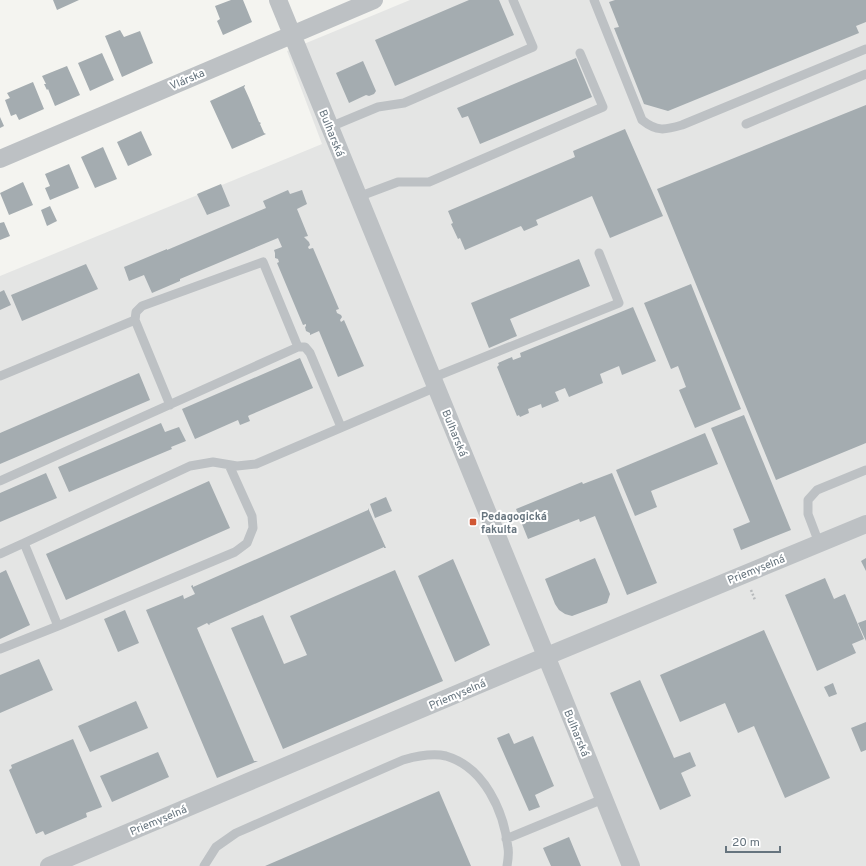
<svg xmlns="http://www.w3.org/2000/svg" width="866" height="866" viewBox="0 0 866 866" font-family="Overpass,sans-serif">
	<rect width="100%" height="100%" fill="#f4f4f0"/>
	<!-- built -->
	<path fill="#e4e5e4" d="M410,0H866V866H0V276L322,144L287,51Z"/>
	<!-- building -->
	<path fill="#a4acb0" d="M53,0H79L57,10Z
		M231,0H243L252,22L223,35L217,21L220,19L215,6Z
		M469,0H499L514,35L395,86L375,40Z
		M615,0H866V22L856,26L859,33L668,111L644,104L614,28L619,27L609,2Z
		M120,30L124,37L140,31L153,63L122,77L105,36Z
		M102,53L114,80L90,91L78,63Z
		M576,58L592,97L480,144L468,116L462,118L457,108Z
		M363,61L376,91L374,94L369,96L366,95L349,103L336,73Z
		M67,66L80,95L55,106L48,89L47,90L44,84H46L42,76Z
		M33,82L44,109L19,120L16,114L11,116L5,100L10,98L7,93Z
		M245,85V86L244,87L249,98L259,122L261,123L260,124L264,133L266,134L232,149L210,101Z
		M866,105V443L776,480L657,189Z
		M0,117L4,126L0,128Z
		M625,129L663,216L610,238L592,196L536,220L538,225L524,231L521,226L465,250L460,238L458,239L451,224L453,223L448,211L575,157L573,151Z
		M141,131L152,155L128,166L117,142Z
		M103,147L117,179L95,188L81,157Z
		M69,164L79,188L50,200L45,188L50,186L45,174Z
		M23,182L33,205L9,215L0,193Z
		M221,184L230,206L207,215L197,194Z
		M288,190L290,194L302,190L307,204L297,209L308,236L304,237L309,242L310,245L308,247L309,249L313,248L339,309L336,310L337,313L341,315L342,317L340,320L341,322L344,320L364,366L338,377L319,331L310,335V333L306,331L305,327L306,326V324L303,325L277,263L279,262L278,259L275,258V253L274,250L282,247L278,238L180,279V281L152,293L144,275L129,281L124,267L167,249V250L266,208L263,201Z
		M50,206L57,221L47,226L41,210Z
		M4,222L10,236L0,240V223Z
		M579,259L590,286L510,319L517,336L489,348L471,303Z
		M86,264L98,289L22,321L11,295Z
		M691,284L741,409L695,428L679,390L686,387L678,366L671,369L644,303Z
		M4,290L11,305L0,310V292Z
		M633,307L656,361L622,375L619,366L600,374L603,383L569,397L565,388L555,392L559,401L542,408L541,404L528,409L529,413L520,417L519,415L517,416L497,367L499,365L498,363L512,357L513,360L521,357L520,353Z
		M300,358L313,388L250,415L248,416L250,421L240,425L238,420L195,439L182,409Z
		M139,373L150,400L0,464V433Z
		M744,415L791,530L741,550L733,529L750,522L711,428Z
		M161,423L165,432L179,427L186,441L171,447L172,449L69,492L58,467Z
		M705,433L718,464L651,491L657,507L635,516L616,470Z
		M46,473L57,498L0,522V493Z
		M612,473L657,583L627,595L595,516L580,522L579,519L528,539L516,509L582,482L583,484Z
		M209,481L230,528L66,600L46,554Z
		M386,497L392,511L375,518L370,504Z
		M368,508L386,548H384V547L209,624L210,625H209L207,623L197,628L254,761H258L217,778L146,610L183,595L184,599L195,594L191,586L193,585V587L368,510Z
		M595,558L610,594L607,603L572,616L565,614L559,610L555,604L545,579Z
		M866,558V571L861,561Z
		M453,559L490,645L455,662L418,576Z
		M6,570L30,625L0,639V573Z
		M395,570L443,681L283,749L231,628L263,615L284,664L307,655L290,616Z
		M825,578L834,599L845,594L864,639L852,644L856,653L817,671L785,595Z
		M125,610L139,643L118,652L104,619Z
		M866,620V641L858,623Z
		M764,630L830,778L785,798L754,726L738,733L725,703L680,722L660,675Z
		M39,659L53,690L0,713V675Z
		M640,680L674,758L690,752L696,766L681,773L691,796L660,810L610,693Z
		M833,683L837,694L829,697L824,687Z
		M136,701L148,728L90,752L78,726Z
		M866,722V750L861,752L851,728Z
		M509,733L514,744L533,736L554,786L535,795L540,807L529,811L497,738Z
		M73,739L102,807L86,813L87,817L45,835L43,831L36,834L9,770L12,768L11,765Z
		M158,752L169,777L112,802L100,776Z
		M439,791L471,866H265Z
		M569,837L581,866H551L543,848Z"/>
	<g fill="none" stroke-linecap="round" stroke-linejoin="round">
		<!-- path -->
		<path stroke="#b7babc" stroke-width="2.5" stroke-dasharray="2 2" stroke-linecap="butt" d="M751,590L755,600"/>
		<!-- service -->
		<path stroke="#bdc1c4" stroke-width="9" d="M594,0L642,120C657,132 665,130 682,125L866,49
			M746,124L866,74
			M330,127L378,107L404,103L533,47L513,0
			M358,197L398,182H429L603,107L580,53
			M135,320L136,312L142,306L263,262L298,347
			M0,376L135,320L170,405
			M432,378L619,303L599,253
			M229,465L252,516L253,528L247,543L235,552L58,626L24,543L190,466L213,462L237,466L256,464L436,387
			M0,481L298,347H305L310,353L341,427
			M819,543L808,514V500L817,490L866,470
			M0,554L24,543
			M0,649L58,626
			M506,839L603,799
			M204,866L216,847L236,833L403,760C417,756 432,753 446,756C484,767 504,811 508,848C509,853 508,860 507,866"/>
		<!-- minor -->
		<path stroke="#bdc1c4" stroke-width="18" d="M278,0L560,690L631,866
			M0,159L374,0
			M49,866L530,663L866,524"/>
	</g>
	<!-- markers -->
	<rect fill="#d05734" stroke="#fff" stroke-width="1.5" x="469" y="518" width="8" height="8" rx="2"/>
	<g text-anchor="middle" stroke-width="4" stroke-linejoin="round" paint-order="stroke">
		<!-- street labels -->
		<g font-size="11" fill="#66747e" stroke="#fff">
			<text transform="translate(187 79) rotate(-23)" y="4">Vlárska</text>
			<text transform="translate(332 133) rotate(68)" y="4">Bulharská</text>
			<text transform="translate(455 433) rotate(68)" y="4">Bulharská</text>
			<text transform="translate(756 569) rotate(-22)" y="4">Priemyselná</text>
			<text transform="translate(457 694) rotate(-23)" y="4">Priemyselná</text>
			<text transform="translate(577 733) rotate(68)" y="4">Bulharská</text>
			<text transform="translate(158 820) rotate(-23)" y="4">Priemyselná</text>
		</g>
		<!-- poi labels -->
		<g font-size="11" font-weight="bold" fill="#66747e" stroke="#fff" text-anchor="start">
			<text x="481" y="520">Pedagogická<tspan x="481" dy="13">fakulta</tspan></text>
		</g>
	</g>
	<!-- scale -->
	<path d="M726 846v6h54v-6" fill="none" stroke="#66747e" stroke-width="2"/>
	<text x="732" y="846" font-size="12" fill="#66747e" stroke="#ffffff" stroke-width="3" paint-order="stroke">20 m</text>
</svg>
